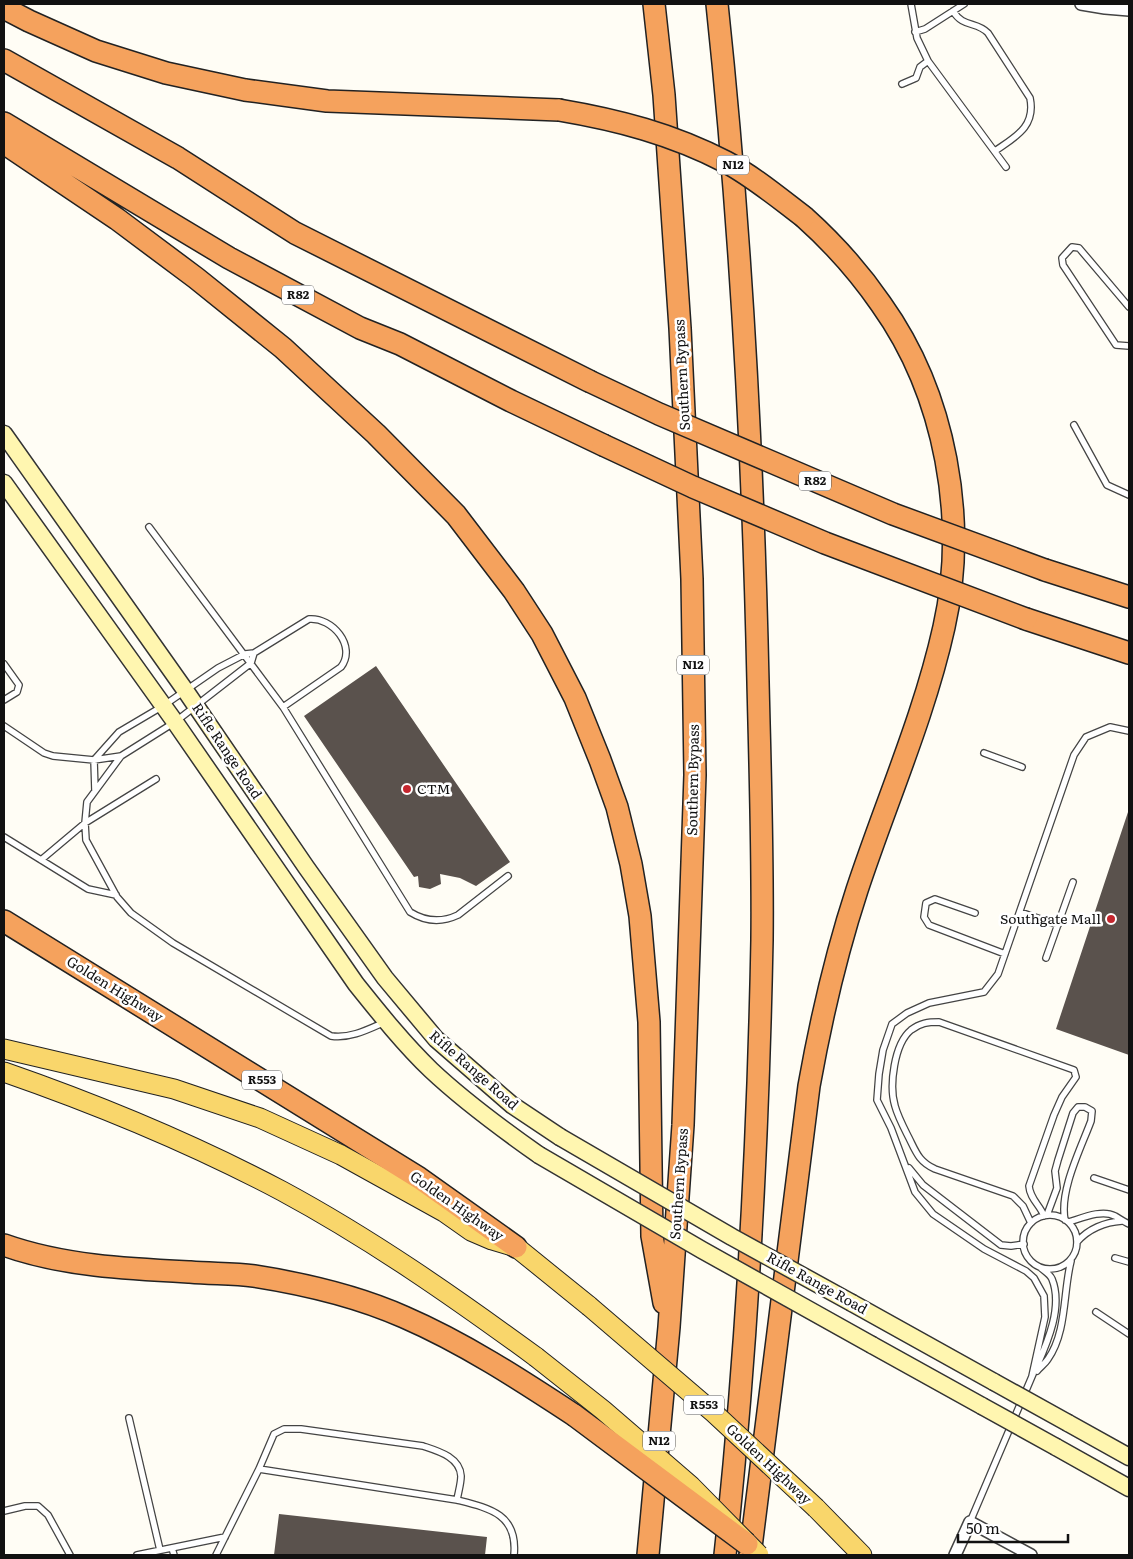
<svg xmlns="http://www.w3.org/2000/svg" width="1133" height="1559" viewBox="0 0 1133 1559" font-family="Literata,serif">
	<rect width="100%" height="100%" fill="#fffdf5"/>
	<!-- building -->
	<path fill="#5a524d" d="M376,666L510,862L476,886L460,878L440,874L441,884L430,889L419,887L418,876L414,877L304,716Z
		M1129,809V1055L1056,1029Z
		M279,1514L487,1537L485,1555H274Z"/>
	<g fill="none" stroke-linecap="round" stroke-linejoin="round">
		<defs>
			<path id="service" d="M911,4L917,38L928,61L1006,167
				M953,11C963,28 977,21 988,33L1030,98C1036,127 1015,137 995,151
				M915,32L925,29L964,4
				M902,84L916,78L920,67L928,61
				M1129,307L1079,248L1072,247L1062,258L1063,265L1116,345L1129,346
				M1074,425L1107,485L1129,495
				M149,527L283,707L410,912C426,922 441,923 458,915L508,876
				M4,664L19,685L17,692L4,700
				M4,726L44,753L53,756L94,760L121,756L175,722L251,663L254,653
				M984,753L1022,767
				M121,756L87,802L85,823L86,840L117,897L131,913L173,943L331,1036C350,1039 369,1029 385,1022
				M95,791L94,760L119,732L163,706L218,668L245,654L254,653L309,619C332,617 357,646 341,667L283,707
				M4,837L88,889L116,895
				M41,860L85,823L156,779
				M1020,912L1058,925
				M975,913L935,899L926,903L924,917L929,925L1005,954
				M1046,958L1073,882
				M909,1168L923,1185L1001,1245L1011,1246L1024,1244
				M1094,1178L1129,1190
				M1047,1215L1057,1188L1055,1171L1058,1160L1073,1113L1078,1107H1085L1092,1111L1091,1121C1081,1148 1059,1191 1065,1220
				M1023 1242a27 27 0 1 1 54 0a27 27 0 1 1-54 0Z
				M1069,1222C1082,1218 1102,1209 1115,1216C1120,1219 1124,1222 1129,1224
				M1031,1223L1023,1206L1013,1196L935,1169C919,1162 916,1152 909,1138C904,1128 898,1117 895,1106C889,1086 894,1044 911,1030C920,1023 928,1022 939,1022L1074,1070L1076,1077L1062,1097L1054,1115L1029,1186C1030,1199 1040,1205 1044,1216
				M1077,1242C1088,1229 1105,1222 1122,1221
				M1115,1258L1129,1262
				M1096,1312L1129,1334
				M1037,1366C1048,1341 1063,1306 1052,1279C1050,1274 1044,1271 1041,1268
				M1037,1371C1040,1367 1045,1364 1048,1359C1067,1332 1063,1292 1071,1261
				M1032,1376L1045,1317L1044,1296L1034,1278L1026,1271L984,1249L933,1214L915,1192L891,1128L877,1100L879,1074L883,1050L892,1024L907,1013L929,1003L984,992L998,974L1074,755L1086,737L1110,727L1129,731
				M129,1418L160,1550
				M259,1469L457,1500C489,1508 518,1514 514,1555
				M4,1511L25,1506H38L48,1515L70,1555
				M970,1522L1033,1374
				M172,1548L174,1555
				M137,1555L225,1537
				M216,1555L259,1469L274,1434L284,1429H301L423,1446C438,1451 460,1457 461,1476C461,1484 458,1493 457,1500"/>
			<path id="minor" d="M1081,4L1105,8L1129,10
				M955,1555L970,1522L1031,1555"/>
			<path id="secondary" d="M4,434L185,690L306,867L385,978L436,1039L512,1105L560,1137
				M4,483L175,722L356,984C380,1014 404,1044 431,1070C465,1102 502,1129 539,1155
				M852,1303L994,1382
				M872,1345L982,1406
				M1068,1423L1129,1457
				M1056,1447L1129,1488"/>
			<path id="primary" d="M4,1049L174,1089L260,1118L341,1155L444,1212L471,1231L492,1240L516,1247L589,1306
				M4,1072C99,1105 193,1144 282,1191C371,1239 454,1297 536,1357
				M816,1508L862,1555"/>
			<path id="motorway" d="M717,4C741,229 753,455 758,682C760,768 763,854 762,940C758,1145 747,1351 725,1555
				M4,8L29,21L96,51L166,73L245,90L327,101L559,110
				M4,60L178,158L295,233L589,381
				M4,123L229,258L360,328L400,344L511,401L603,445
				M4,143L117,219L196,278L283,348L376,434L456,515L514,591L542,634L575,698L600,760L617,807L631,864L640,916L649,1022L652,1236L664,1303
				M1045,570L1129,597
				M1026,619L1129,653
				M4,921L419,1178L516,1247
				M4,1245C63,1266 128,1269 190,1272C211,1274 233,1273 254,1276C305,1284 357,1296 404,1317C464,1343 519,1379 574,1415
				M648,1555L669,1327L683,1125L695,775L692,579L680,328L664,95L654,4
				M750,1555L809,1086C821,1019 836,954 857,890C886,802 924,717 944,627C968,520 946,395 881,304C859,272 833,243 804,217"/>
		</defs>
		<!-- service casing -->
		<use href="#service" stroke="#444" stroke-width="8"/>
		<!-- minor casing -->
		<use href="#minor" stroke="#444" stroke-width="14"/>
		<!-- secondary casing -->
		<use href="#secondary" stroke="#333" stroke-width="19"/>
		<!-- primary casing -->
		<use href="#primary" stroke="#222" stroke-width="21"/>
		<!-- motorway casing -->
		<use href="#motorway" stroke="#222" stroke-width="24"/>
		<!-- service -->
		<use href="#service" stroke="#fff" stroke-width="5.5"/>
		<!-- minor -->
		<use href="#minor" stroke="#fff" stroke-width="11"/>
		<!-- secondary -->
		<use href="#secondary" stroke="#fff6b0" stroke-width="16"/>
		<!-- primary -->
		<use href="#primary" stroke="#f9d66b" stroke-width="19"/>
		<!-- motorway -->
		<use href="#motorway" stroke="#f5a25d" stroke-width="21"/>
		<defs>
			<path id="secondary-bridge" d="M560,1137L732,1237L852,1303
				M539,1155L702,1250L872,1345
				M994,1382L1068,1423
				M982,1406L1056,1447"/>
			<path id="primary-bridge" d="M589,1306L714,1413L816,1508
				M536,1357L603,1410L691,1486L759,1555"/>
			<path id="motorway-bridge" d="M559,110C618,120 672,134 726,162C754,177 779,198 804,217
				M589,381L659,414L893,514L1045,570
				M603,445L693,487L825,543L1026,619
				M574,1415L747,1544"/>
		</defs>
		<!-- secondary-bridge casing -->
		<use href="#secondary-bridge" stroke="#333" stroke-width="19" stroke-linecap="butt"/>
		<!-- primary-bridge casing -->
		<use href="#primary-bridge" stroke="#222" stroke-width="21" stroke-linecap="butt"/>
		<!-- motorway-bridge casing -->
		<use href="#motorway-bridge" stroke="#222" stroke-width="24" stroke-linecap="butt"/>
		<!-- secondary-bridge -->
		<use href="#secondary-bridge" stroke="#fff6b0" stroke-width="16"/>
		<!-- primary-bridge -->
		<use href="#primary-bridge" stroke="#f9d66b" stroke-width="19"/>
		<!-- motorway-bridge -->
		<use href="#motorway-bridge" stroke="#f5a25d" stroke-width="21"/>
	</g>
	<!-- markers -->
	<g fill="#c4262e" stroke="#fff" stroke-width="2">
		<circle cx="407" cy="789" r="5"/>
		<circle cx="1111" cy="919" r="5"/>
	</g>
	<g text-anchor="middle" stroke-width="5" stroke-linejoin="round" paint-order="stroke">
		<!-- shield labels -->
		<g fill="#fff" stroke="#585858" stroke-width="1">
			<rect x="717" y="155.5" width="32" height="19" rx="4"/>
			<rect x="282" y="285.5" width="32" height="19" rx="4"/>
			<rect x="799" y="471.5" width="32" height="19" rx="4"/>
			<rect x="677" y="655.5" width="32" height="19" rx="4"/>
			<rect x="242" y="1070.5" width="40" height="19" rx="4"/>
			<rect x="684" y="1395.5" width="40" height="19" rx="4"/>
			<rect x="643" y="1431.5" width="32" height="19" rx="4"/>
		</g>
		<g font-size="12" font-weight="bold" fill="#111">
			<text x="733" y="169">N12</text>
			<text x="298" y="299">R82</text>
			<text x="815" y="485">R82</text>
			<text x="693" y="669">N12</text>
			<text x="262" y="1084">R553</text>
			<text x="704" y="1409">R553</text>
			<text x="659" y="1445">N12</text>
		</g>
		<!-- street labels -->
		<g font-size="14" fill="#111" stroke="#fff">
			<text transform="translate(682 375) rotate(-93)" y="5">Southern Bypass</text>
			<text transform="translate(227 751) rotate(56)" y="5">Rifle Range Road</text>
			<text transform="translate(693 780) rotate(-89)" y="5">Southern Bypass</text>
			<text transform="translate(115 989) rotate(32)" y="5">Golden Highway</text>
			<text transform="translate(474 1070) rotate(41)" y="5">Rifle Range Road</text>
			<text transform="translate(679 1184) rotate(-86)" y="5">Southern Bypass</text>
			<text transform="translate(457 1206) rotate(35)" y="5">Golden Highway</text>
			<text transform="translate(817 1283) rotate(29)" y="5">Rifle Range Road</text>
			<text transform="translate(769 1464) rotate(43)" y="5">Golden Highway</text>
		</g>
		<!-- poi labels -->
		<g font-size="14" fill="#111" stroke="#fff" text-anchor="start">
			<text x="417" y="794">CTM</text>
			<text x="1101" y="924" text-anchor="end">Southgate Mall</text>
		</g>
	</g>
	<!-- border -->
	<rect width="1133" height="1559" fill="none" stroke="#111111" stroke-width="10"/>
	<!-- scale -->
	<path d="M958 1534v8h110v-8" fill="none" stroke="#111111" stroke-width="2.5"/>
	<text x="966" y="1534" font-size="15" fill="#111111" stroke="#ffffff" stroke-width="4" paint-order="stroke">50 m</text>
</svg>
